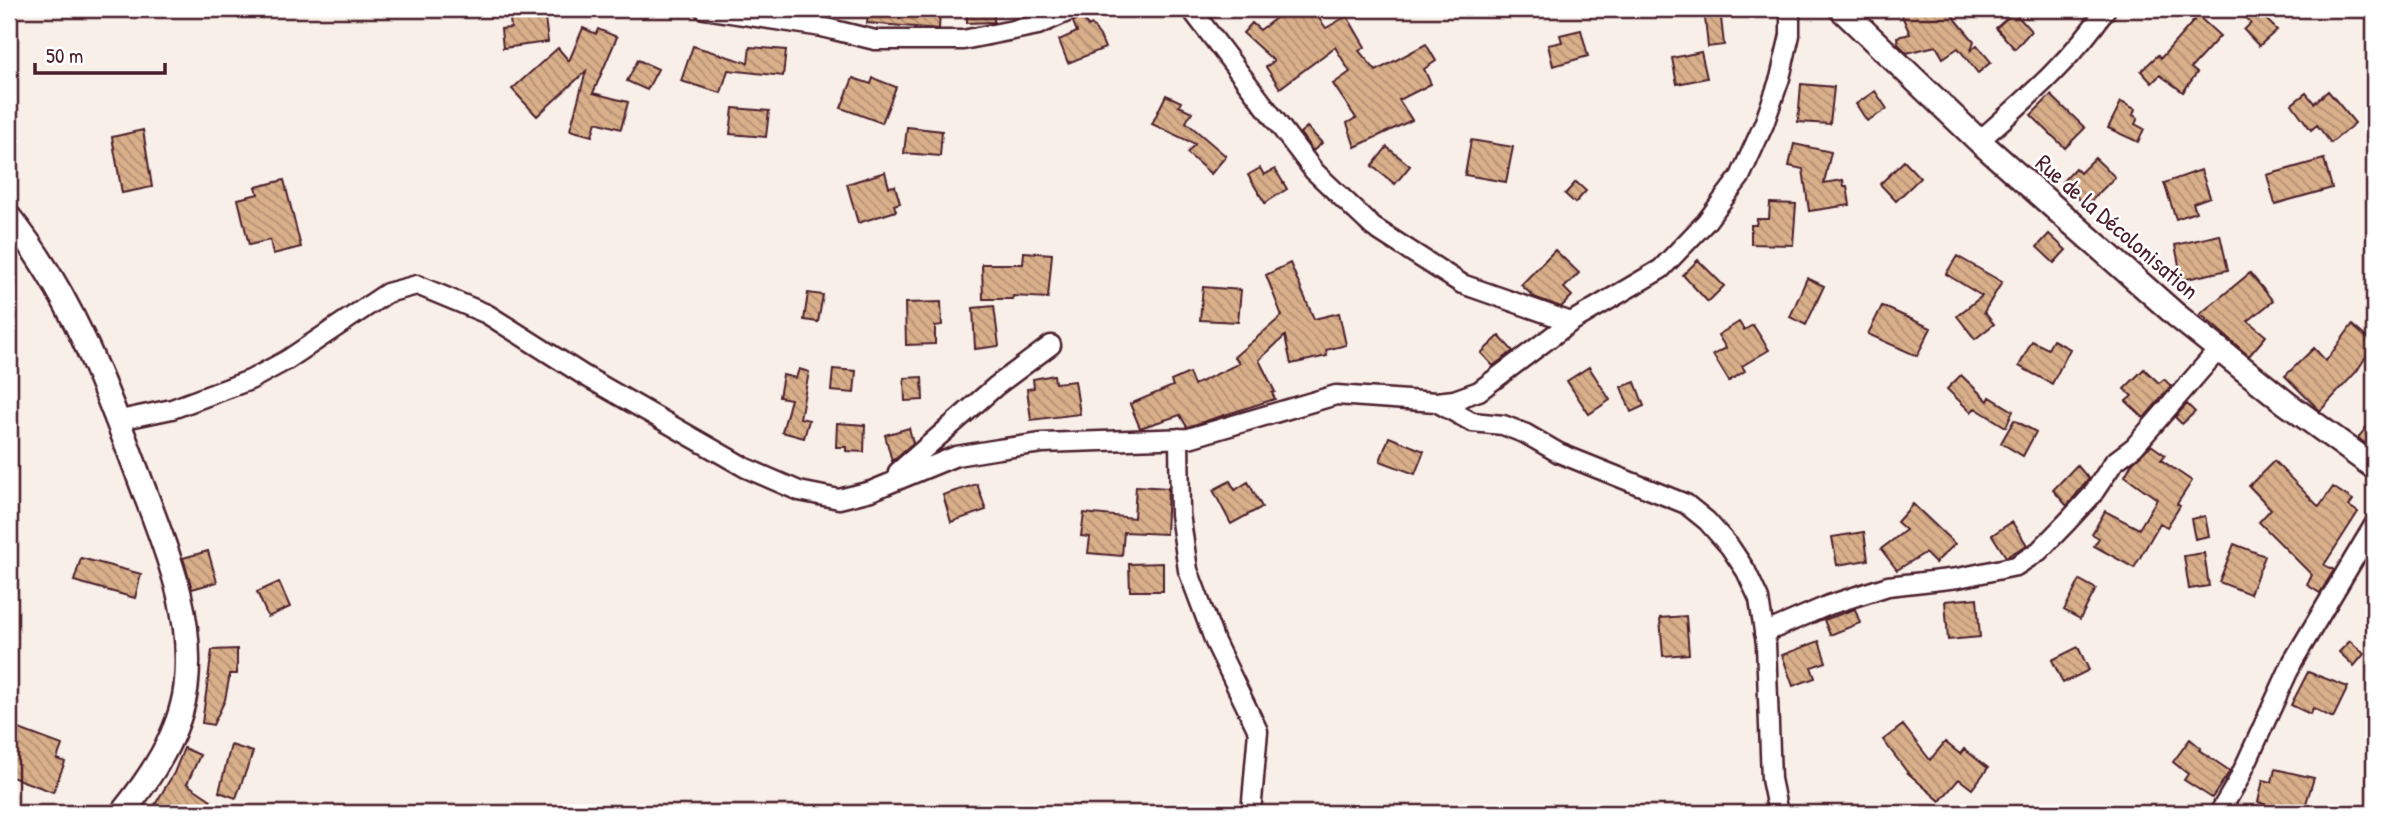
<svg xmlns="http://www.w3.org/2000/svg" width="2383" height="822" viewBox="0 0 2383 822" font-family="'Patrick Hand',sans-serif">
	<defs>
		<pattern id="building-back-hatch" width="6" height="6" patternUnits="userSpaceOnUse" patternTransform="scale(1.75)"><rect width="6" height="6" fill="#dab08b"/><path d="M-1 5l2 2M0 0l6 6M5-1l2 2" fill="none" stroke="#b38f72"/></pattern>
	</defs>
	<rect width="100%" height="100%" fill="#f8efe8"/>
	<filter id="ink" filterUnits="userSpaceOnUse"><feTurbulence type="fractalNoise" baseFrequency=".0143" numOctaves="2"/><feDisplacementMap in="SourceGraphic" scale="14" xChannelSelector="R" yChannelSelector="G"/><feConvolveMatrix kernelMatrix="1 2 1 2 8 2 1 2 1" color-interpolation-filters="sRGB"/></filter>
	<g filter="url(#ink)">
		<!-- building -->
		<path fill="url(#building-back-hatch)" stroke="#4a1f2b" stroke-width="2" d="M509,9H535L537,20L545,18L548,42L503,48L501,29L511,28Z
			M869,9H940L939,29L867,23Z
			M967,9H994V22L967,23Z
			M1288,9H1312L1326,28L1347,16L1365,47L1359,51L1376,71L1426,44L1436,61L1424,69L1431,84L1399,100L1412,120L1355,147L1347,123L1356,118L1333,84L1350,72L1335,47L1280,88L1266,67L1274,61L1243,33L1252,23L1260,30Z
			M1704,9H1720L1724,45L1708,47Z
			M1899,9H1947L1974,41L1971,50L1977,45L1991,62L1978,73L1958,48L1943,58L1936,46L1907,53L1898,44L1897,37L1910,34Z
			M2235,9H2256L2277,30L2259,46L2244,30L2251,23Z
			M2014,12L2031,31L2015,49L1996,28Z
			M1083,16L1088,27L1092,25L1100,36L1105,48L1068,63L1059,40L1077,32L1073,22Z
			M2198,16L2220,36L2191,68L2197,73L2183,92L2160,75L2152,83L2141,71L2158,55L2161,58Z
			M583,28L596,34L598,29L617,37L593,93L628,102L621,129L596,122L592,136L570,130L586,71L537,116L512,89L558,48L569,61Z
			M1581,30L1588,56L1553,66L1548,45L1562,42L1560,35Z
			M693,46L748,63L750,47L786,50L783,76L728,70L721,93L681,81Z
			M1701,52L1707,78L1677,84L1672,58Z
			M638,60L658,69L647,90L627,81Z
			M853,78L871,84L873,78L896,87L882,123L841,108Z
			M1801,84L1834,87L1830,124L1798,122Z
			M1875,91L1887,109L1867,121L1856,104Z
			M2328,91L2355,123L2331,143L2317,125L2311,130L2292,104L2306,93L2314,103Z
			M1166,95L1181,102L1179,106L1192,112L1186,122L1226,156L1211,174L1187,153L1195,144L1152,124Z
			M2051,95L2085,128L2065,148L2031,115Z
			M2121,102L2135,109L2133,115L2138,118L2135,124L2144,129L2138,142L2108,128Z
			M733,108L769,111L766,137L730,134Z
			M907,127L942,131L940,156L904,153Z
			M1307,127L1322,143L1313,151L1300,133Z
			M143,130L152,187L122,193L112,137Z
			M1471,140L1513,147L1506,182L1465,175Z
			M1794,144L1831,152L1824,183L1843,180L1844,186H1847L1850,205L1809,211L1803,169L1789,166Z
			M1387,147L1410,166L1395,184L1372,166Z
			M2095,158L2115,177L2086,206L2062,182L2075,168L2080,173Z
			M2324,159L2332,188L2275,204L2267,175Z
			M1904,161L1920,178L1896,201L1880,184Z
			M1260,168L1264,175L1275,169L1287,189L1265,203L1248,175Z
			M2201,170L2210,197L2193,203L2196,212L2176,219L2164,183Z
			M885,172L889,187L895,186L900,203L894,205L896,211L858,223L847,184Z
			M284,180L301,247L273,254L270,240L249,245L238,199L258,194L256,187Z
			M1576,182L1586,191L1575,203L1565,194Z
			M1770,203L1796,204L1793,245L1751,244V225H1756L1757,219H1769Z
			M2049,234L2066,250L2054,263L2037,247Z
			M2220,235L2228,270L2182,280L2175,245Z
			M1555,250L1579,273L1564,288L1572,296L1561,307L1534,297L1521,285Z
			M1024,252L1052,254L1048,298L1013,296V299H983L982,264H1023Z
			M1957,256L2002,282L1984,312L1994,324L1975,339L1957,316L1982,296L1946,274Z
			M1698,260L1724,286L1708,302L1683,275Z
			M1290,263L1314,319L1339,313L1346,345L1326,350L1327,356L1291,364L1285,336L1259,360L1275,392L1272,393L1275,399L1187,427L1180,415L1140,428L1130,404L1173,386L1171,381L1189,373L1194,385L1240,363L1234,357L1282,316L1266,275Z
			M2250,273L2273,301L2248,321L2266,336L2249,356L2200,314Z
			M1807,278L1824,286L1806,325L1790,317Z
			M1203,287L1241,290L1238,322L1200,320Z
			M808,293L823,295L818,322L804,320Z
			M941,302L942,325L935,326V344L906,345L905,303Z
			M994,306L999,346L975,349L973,308Z
			M1882,306L1931,328L1917,356L1868,334Z
			M1739,322L1744,330L1753,325L1769,350L1742,366L1745,371L1729,381L1713,355L1726,348L1718,335Z
			M2352,325L2374,344L2357,371L2320,411L2285,376L2314,348L2326,361Z
			M1499,336L1513,351L1493,366L1481,353Z
			M2053,340L2070,349L2052,384L2019,366L2032,341L2048,349Z
			M1589,367L1610,400L1589,414L1567,381Z
			M799,369L809,372L800,418L809,420L804,438L782,432L791,399L779,397L783,375L796,378Z
			M833,369L856,371L854,393L831,391Z
			M2144,369L2159,383L2164,379L2171,386L2144,418L2126,401L2132,396L2124,389Z
			M1054,375L1055,383L1075,381L1080,414L1031,420L1027,389L1034,388L1033,379Z
			M1961,375L1988,401L1990,397L2013,411L2006,427L1975,408L1971,412L1947,389Z
			M922,377L923,400L905,401L904,378Z
			M1635,382L1644,406L1631,412L1621,387Z
			M2187,404L2195,412L2182,424L2175,417Z
			M2374,417V450L2358,438Z
			M2014,420L2036,432L2023,456L2001,443Z
			M837,423L865,425L864,452L846,451V447H836Z
			M909,428L913,443L892,461L885,435Z
			M1389,437L1424,451L1415,474L1380,461Z
			M2151,445L2165,455L2161,460L2192,481L2177,504L2180,506L2167,527L2160,523L2134,568L2094,546L2099,538L2092,534L2105,511L2139,529L2157,499L2125,476L2132,463Z
			M2274,461L2319,507L2333,487L2353,500L2349,506L2358,512L2324,565L2334,570L2320,593L2307,585L2312,575L2259,522L2271,509L2249,486Z
			M2077,465L2089,479L2067,506L2053,490Z
			M1230,481L1235,490L1248,482L1262,507L1231,524L1213,490Z
			M977,484L986,510L951,522L943,495Z
			M1136,486L1168,488L1166,534L1124,532L1122,556L1088,553L1090,537L1081,536L1084,513L1134,518Z
			M1913,504L1955,544L1935,563L1925,553L1897,570L1881,549L1906,530L1897,522Z
			M2205,516L2209,536L2195,539L2191,519Z
			M2012,522L2027,545L2006,557L1992,535Z
			M1864,532L1868,560L1837,565L1832,537Z
			M2234,544L2265,556L2250,594L2219,582Z
			M208,551L217,582L192,589L183,558Z
			M2204,553L2209,586L2189,589L2184,556Z
			M81,558L141,574L135,598L74,581Z
			M1163,563V591H1130L1129,564Z
			M2080,580L2096,589L2080,619L2064,610Z
			M279,582L290,607L268,617L257,592Z
			M1977,598L1980,637L1948,640L1945,601Z
			M1855,609L1860,623L1830,635L1824,620Z
			M1686,616L1689,654L1663,656L1660,618Z
			M1819,641L1826,662L1811,667L1815,678L1793,686L1782,655Z
			M2350,641L2364,654L2354,666L2339,652Z
			M2078,647L2089,670L2063,683L2052,660Z
			M237,649V674H230L225,700L213,725L202,723L212,650Z
			M2308,672L2348,687L2333,718L2313,708L2310,714L2291,705Z
			M1903,725L1930,760L1945,742L1960,754L1964,749L1988,768L1972,789L1959,779L1940,801L1908,773L1883,740Z
			M19,729L62,745L57,759L65,762L53,792L9,776V757Z
			M2190,739L2201,748L2199,750L2230,771L2212,798L2184,780L2188,774L2173,762Z
			M231,745L253,752L236,798L219,792Z
			M184,748L200,755L187,784L211,800L202,813H150L174,773Z
			M2275,769L2314,778L2303,813H2289L2258,802L2263,780L2272,782Z"/>
		<g fill="none" stroke-linecap="round" stroke-linejoin="round">
			<defs>
				<path id="minor" d="M704,9L822,27L875,40H963L1038,25L1074,9
					M1191,9L1314,171L1373,227L1462,284L1571,322
					M1979,141C2025,100 2072,60 2106,9
					M1436,402L1472,422L1503,425L1526,434L1559,453L1686,504L1707,521L1730,547L1746,571L1759,599L1766,644L1771,779L1778,813
					M120,420L172,409L250,380L287,360L387,293L417,285L487,314L585,376L746,468L799,491L839,499L871,491L956,456L999,449L1042,443L1189,438L1336,395L1436,402L1454,400L1479,391L1571,322L1661,269L1706,222L1740,177L1764,124L1780,78L1790,35V9
					M1179,438L1180,514L1188,570L1215,642L1258,731L1251,813
					M898,472L996,386L1051,345
					M1764,633L1829,605L1888,586L1958,578L2016,566L2039,551L2068,521L2092,495L2114,462L2134,447L2219,349
					M2219,813L2238,781L2293,661L2374,525"/>
				<path id="tertiary" d="M1841,9L1979,141L2176,315L2286,403L2374,467
					M9,217C71,293 105,386 139,477C164,545 195,612 186,687C180,734 151,777 122,813"/>
			</defs>
			<!-- minor casing -->
			<use href="#minor" stroke="#4a1f2b" stroke-width="23"/>
			<!-- tertiary casing -->
			<use href="#tertiary" stroke="#4a1f2b" stroke-width="28"/>
			<!-- minor -->
			<use href="#minor" stroke="#fff" stroke-width="18"/>
			<!-- tertiary -->
			<use href="#tertiary" stroke="#fff" stroke-width="23"/>
		</g>
	</g>
	<g text-anchor="middle" stroke-width="5" stroke-linejoin="round" paint-order="stroke">
		<!-- street labels -->
		<g font-size="24" fill="#4a1f2b" stroke="#fff">
			<text transform="translate(2117 227) rotate(41)" y="8">Rue de la Décolonisation</text>
		</g>
	</g>
	<!-- margin -->
	<rect width="2383" height="822" fill="none" stroke="#fff" stroke-width="35"/>
	<rect x="18" y="18" width="2348" height="787" fill="none" stroke="#4a1f2b" stroke-width="2.5" filter="url(#ink)"/>
	<!-- scale -->
	<path d="M35 63v10h130v-10" fill="none" stroke="#4a1f2b" stroke-width="3.5"/>
	<text x="46" y="63" font-size="21" fill="#4a1f2b" stroke="#ffffff" stroke-width="5" paint-order="stroke">50 m</text>
</svg>
